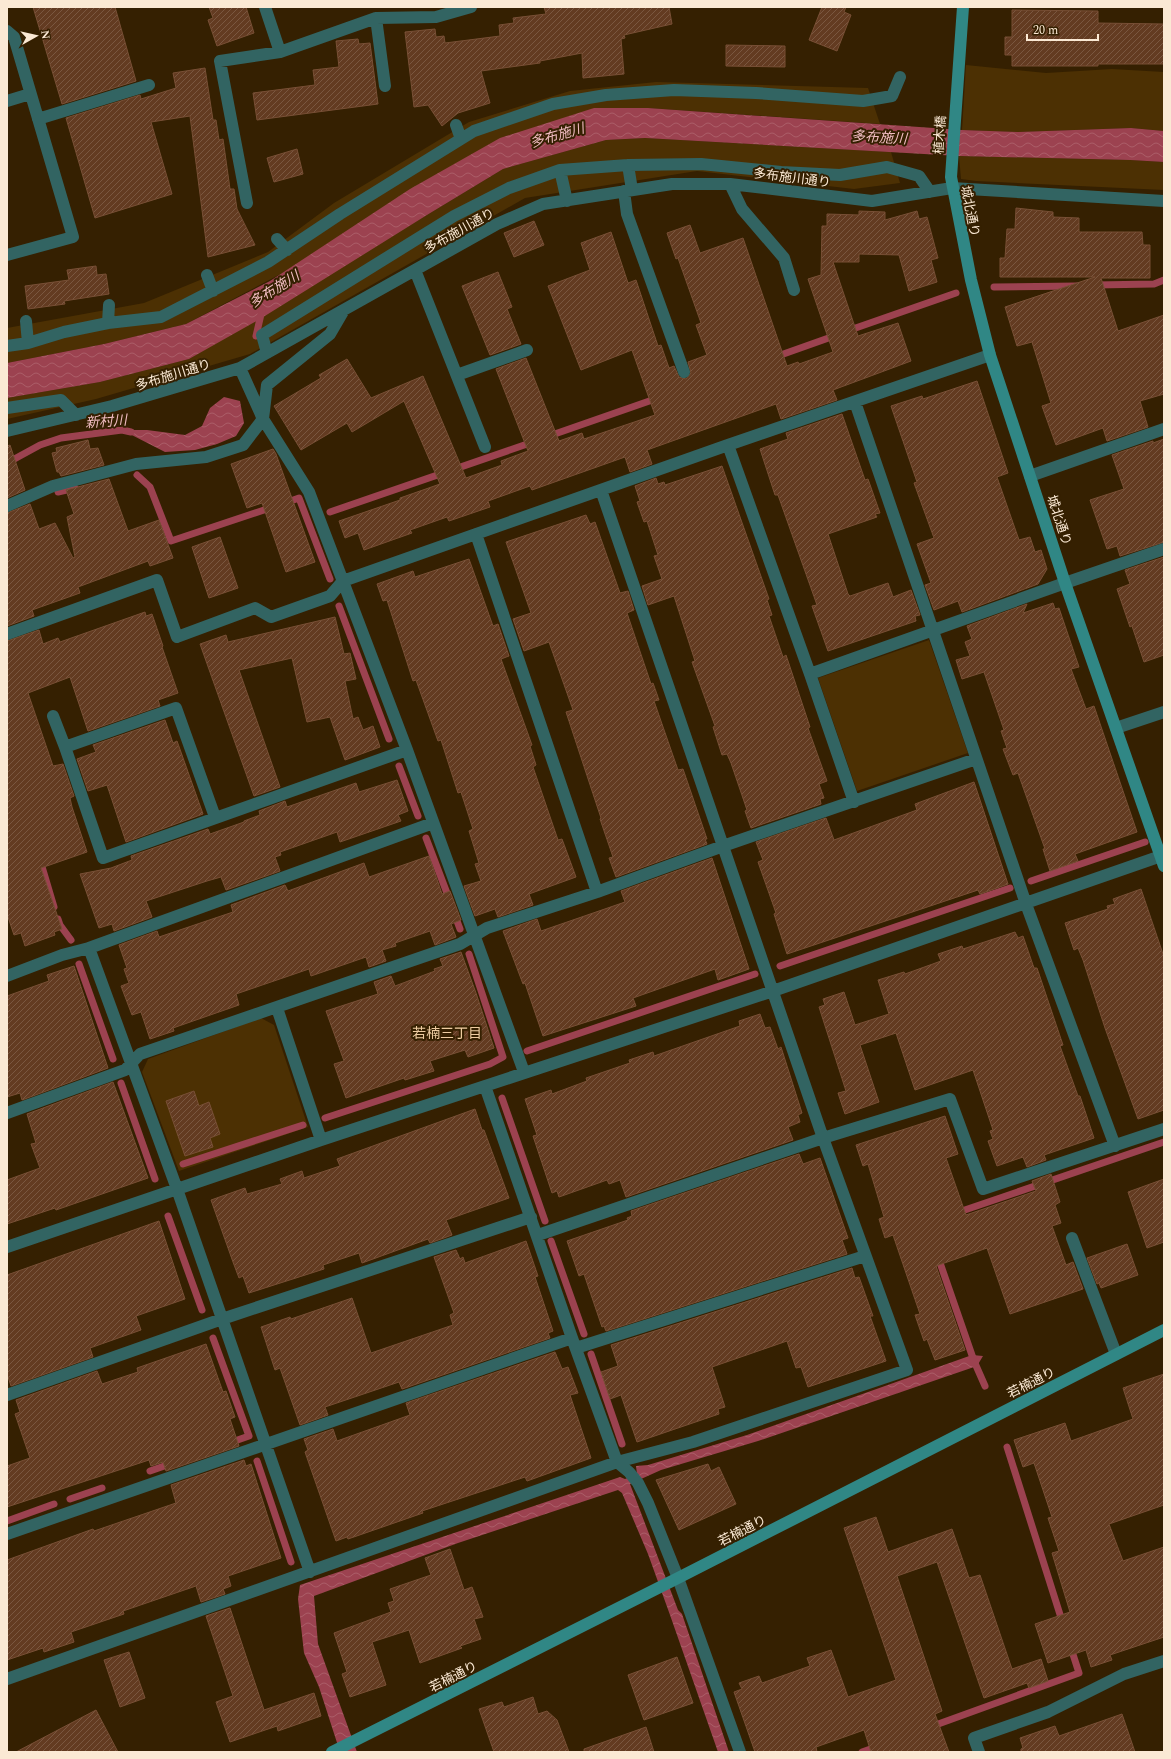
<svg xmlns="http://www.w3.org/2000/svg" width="1171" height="1759" viewBox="0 0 1171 1759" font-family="Spectral,'Noto Sans JP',serif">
	<defs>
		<pattern id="water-waves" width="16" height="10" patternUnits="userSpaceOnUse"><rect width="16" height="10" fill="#9c4250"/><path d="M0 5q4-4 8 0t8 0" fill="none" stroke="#ab5d68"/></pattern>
		<pattern id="building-hatch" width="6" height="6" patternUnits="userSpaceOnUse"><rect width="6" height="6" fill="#633b21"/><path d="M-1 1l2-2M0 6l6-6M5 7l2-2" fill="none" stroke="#7a5740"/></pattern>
	</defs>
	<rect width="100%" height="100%" fill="#352001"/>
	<!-- green -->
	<path fill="#4c3003" d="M966,65L1046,73L1112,69L1164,72V131L1131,128L1018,132L962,130Z
		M656,82L868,88L880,124L648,108H594L186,324L104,344L7,363V328L144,303L268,252L334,203L469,122L570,91Z
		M645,138L891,152L900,183L854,189L697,171L525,198L250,354L96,399L7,419V398L100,382L189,359L503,169L606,140Z
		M959,156L1130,160L1164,162V190L976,181L961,179Z
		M929,640L968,753L857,791L818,678Z
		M261,1018L274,1025L308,1127L179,1171L142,1072L148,1059Z"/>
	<!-- water -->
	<path fill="url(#water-waves)" d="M594,108H648L962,130L1018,132L1131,128L1164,131V162L1130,160L959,156L645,138L606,140L503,169L427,215L260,319L189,359L100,382L7,398V363L104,344L186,324L270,281L410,189L500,138Z
		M224,397L240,401L244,423L236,436L217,444L195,450L165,452L122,430H147L185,435L202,426L210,408Z
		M972,1355L983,1356L977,1366L758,1441L661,1470L630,1484L678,1610L682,1614L729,1752H718L670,1615L648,1554L622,1493L618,1490L458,1543L314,1596L318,1644L357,1752H340L319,1687L304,1653L298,1599L300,1585L620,1477L625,1479L637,1474L636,1466L648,1465L747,1435Z"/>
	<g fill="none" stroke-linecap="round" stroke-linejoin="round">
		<!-- stream -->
		<path stroke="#9c4250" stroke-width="7" d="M1095,285L1154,284L1164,280
			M994,287L1077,286
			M847,331L956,293
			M256,336L262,310
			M775,357L837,335
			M549,436L658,398
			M7,463L40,445L61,438L122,430L131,432
			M137,475L150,487L171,541L273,507
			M58,492L75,488
			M285,503L299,498L330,579
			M330,512L533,442
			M339,606L389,739
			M399,766L418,816
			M426,838L450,901
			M40,860L54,907
			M1031,881L1145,842
			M454,913L460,929
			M58,919L60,925L71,940
			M79,964L113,1059
			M780,966L1010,888
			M527,1051L755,974
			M121,1083L155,1179
			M502,1098L545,1221
			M325,1118L490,1064L503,1057L469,954
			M183,1164L303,1125
			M956,1213L1164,1142
			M168,1216L202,1310
			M551,1241L584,1334
			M938,1257L974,1361L985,1386
			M213,1338L249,1436L229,1443
			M591,1354L622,1444
			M1007,1447L1063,1624
			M257,1461L291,1562
			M150,1471L170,1464
			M70,1499L102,1488
			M7,1521L54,1504
			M930,1727L1079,1673L1070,1645
			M862,1752L879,1746"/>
	</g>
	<!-- building -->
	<path fill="url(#building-hatch)" stroke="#784f35" d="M33,7H115L136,81L62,104Z
		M209,7H246L254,33L217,46L208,20L213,18Z
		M544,7H669L672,24L624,35L625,38L621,39L624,74L583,78L582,53L540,61V63L481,71L490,103L458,113L442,126L428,105L414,107L405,32L435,29L436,37L444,36L445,43L500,36L499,25L514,23L513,18L546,14Z
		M822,7H846L844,12L851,15L837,51L809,40Z
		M1012,10L1098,11V23L1164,24V64H1098V66H1012V55H1005V37H1012Z
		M358,39L359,44L370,43L378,104L257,120L253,93L315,85L313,70L339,67L336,41Z
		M726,45L785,46V67L726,66Z
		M205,68L213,120H216L219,140L223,139L230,189H234L237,209L255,245L208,257L190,116L151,122L172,194L95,218L66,118L140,95L141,99L176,88L173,73Z
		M297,149L303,174L274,182L267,158Z
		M1016,208L1053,212V217L1079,218V232H1142L1143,245H1150V278H1101L1118,331L1164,315V394L1140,401L1148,427L1107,441L1103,428L1056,445L1042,406L1051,403L1032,342L1017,346L1005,307L1095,277H1000V258H1005L1007,229H1015Z
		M859,211L885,212V220L917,211L919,219L927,217L938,258L931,260L937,282L909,291L899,255L859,254V262H833L858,336L898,323L911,361L833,390L837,400L781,419L776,404L647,450L652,464L630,472L625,457L532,490L530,486L488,501L490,507L449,521L447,517L410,530L412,533L364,550L358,533L345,538L339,521L400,500V498L440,484L404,401L352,432L347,423L301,450L274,406L321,378L319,375L347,359L371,398L423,376L466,478L502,465L501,461L528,451L496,369L526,358L559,441L582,433L584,439L655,415L632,350L581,370L548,286L590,270L581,243L611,232L628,283L636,280L658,346L661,345L669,368L674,366L679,377L686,379L691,373L688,362L707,355L696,325L701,323L678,258L676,259L667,233L690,225L700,253L743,238L787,366L798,362L799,364L833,352L808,279L821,275L822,226H827V214L859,215Z
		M534,221L544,245L514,257L504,233Z
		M96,266L97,275L106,274L109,294L64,301L65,304L28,309L25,286L69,280L67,270Z
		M498,272L512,307L507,309L521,344L490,355L462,286Z
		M977,381L1008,473L997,477L1019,540L1030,537L1035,552L1041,550L1047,569L1038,584L962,612L958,601L934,610L925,585L931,583L917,544L934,538L914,483L917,482L891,406L922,396L923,399Z
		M842,414L865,480L868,479L880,513L875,514L877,517L828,534L848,594L850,596L888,583L893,597L911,590L920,615L915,616L916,621L828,651L812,606L817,605L778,495H775L760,449L788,439L786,433Z
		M1164,439V542L1120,556L1117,546L1107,549L1090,500L1124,489L1112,455L1153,441V443Z
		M88,440L90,449L98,448L104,465L61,476L59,472H57L52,453L57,452L56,448Z
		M10,445L25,490L7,498V446Z
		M273,449L276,454L315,562L286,572L262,503L247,508L231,464Z
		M722,466L769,599L767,600L772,615L769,616L783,657L786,655L810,727L808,728L827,781L819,784L824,798L820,799L821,804L751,828L745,811L747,810L731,763L727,754L722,755L713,727L715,726L692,662L695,661L674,596L648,605L642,586L662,579L654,556L658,555L647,521L644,522L637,502L640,501L635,486L656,478L658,484L664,482L665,485Z
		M109,479L128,531L159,520L173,558L150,566L148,561L78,587L80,593L32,610L34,616L7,626V513L30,504L39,529L55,523L73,558L75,557L67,517L74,514L66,490Z
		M586,515L590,524L595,522L620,593L628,591L634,610L627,613L651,684L653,683L659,700L654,701L678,770L683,769L707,839H705L707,844L616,877L609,858L613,857L600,819L601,818L566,712L573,710L549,642L524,651L513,619L531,613L506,542Z
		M220,537L238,588L209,598L192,547Z
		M1164,557V655L1144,662L1132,626L1130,627L1117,589L1130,584L1125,570Z
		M469,559L493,626L498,624L509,656L501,659L532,745L530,746L536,765L533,767L558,840L562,839L576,877L529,894L533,905L498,917L495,909L475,916L464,886L481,881L475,864L479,863L469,831L473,829L461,792L458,793L441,740L438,741L416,680L413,681L387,600L383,601L377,584L413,571L415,577Z
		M1053,603L1055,609L1059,608L1079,667L1071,669L1086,709L1094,706L1137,832L1075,854L1078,861L1050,871L1043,849H1045L1018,773L1013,775L1003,749L1007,748L1001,731L1004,730L984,672L962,679L956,660L970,656L965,642L972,639L967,626L1027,604L1023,613Z
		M145,612L146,616L152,614L163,646L162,647L178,693L158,700L160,706L88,731L70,677L28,693L53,766L63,764L74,796L70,798L72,807L87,852L41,868L62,929L54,932L55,935L25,946L21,933L14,935L7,914V641L39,630L43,644L58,638L60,642Z
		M335,617L344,654L350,653L356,679L345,681L353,719L358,717L363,730L373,726L380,747L345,760L330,717L307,722L292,658L239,670L280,787L254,796L200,644L226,635L228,642Z
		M165,720L173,743L177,741L203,814L126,842L107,785L88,791L77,759L96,752L93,745Z
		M397,780L408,811L398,815L401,821L340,842L337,832L280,852L281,855L275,857L280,871L226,890L221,877L207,881L146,901L152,917L114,931L112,924L99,928L80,874L111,868L132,860L131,856L208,829L210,834L244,822V821L260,815L259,811L285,801L287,807L356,783L359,792Z
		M974,782L1008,884L980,894L978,890L787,954L774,914L776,913L758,862L763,860L756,842L826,818L834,840L917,810L915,804Z
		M429,856L442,894L450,891L461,920L451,924L456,937L435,945L430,931L395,943L396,946L382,950L386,961L369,967L366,957L311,976L309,969L236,994L239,1005L173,1028L174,1031L150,1039L141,1012L132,1015L121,986L129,983L124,969L127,968L119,945L157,931L159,937L233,912L231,905L285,885L288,891L364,863L369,877Z
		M712,858L749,969L718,980L715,969L633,998L636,1006L543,1036L525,983L523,984L503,931L537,919L541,931L625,902L621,891Z
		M1141,889L1164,957V1110L1138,1119L1105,1028L1083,960L1078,948L1074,950L1065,923L1108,909L1107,906L1115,904L1113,899Z
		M1015,932L1018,938L1023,936L1034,968H1037L1063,1045L1060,1046L1078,1096H1080L1094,1138L1044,1155L1046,1160L1027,1167L1023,1157L997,1166L988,1141L993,1139L990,1131L993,1130L973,1070L915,1090L896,1033L860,1045L879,1102L845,1114L838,1093L846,1091L819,1007L825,1005L823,999L844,992L855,1025L889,1014L878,980L904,972L905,974L941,961L938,954L962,946L963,949Z
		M461,952L476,993L494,1048L468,1057L465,1050L430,1061L434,1071L405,1080L404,1078L346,1098L334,1064L344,1061L326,1011L378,994L374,982L391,976L395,986L435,971L434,969L443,966L440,959Z
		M74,966L108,1068L22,1100L20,1093L7,1097V996L49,981L47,975Z
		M760,1014L765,1028L770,1027L778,1049L781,1047L802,1113L798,1115L800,1122L788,1127L793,1140L626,1197L620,1180L609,1184L607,1180L559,1197L557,1191L552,1193L533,1136L537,1135L525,1099L551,1090L552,1094L587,1081L586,1078L630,1063L629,1060L653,1052L654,1056L740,1026L739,1021Z
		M113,1082L148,1178L56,1210L55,1208L7,1224V1180L40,1168L31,1144L36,1143L27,1114Z
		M194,1091L199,1106L209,1102L220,1134L210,1138L213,1147L185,1156L166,1101Z
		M475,1109L482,1130H484L509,1198L446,1220L452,1235L430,1243L428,1239L362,1263L359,1253L323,1265L324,1269L249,1293L243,1276L239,1278L233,1262L211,1200L245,1188L247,1194L282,1184L280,1179L302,1171L304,1178L340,1166L337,1159Z
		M945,1116L958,1154L946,1158L966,1215L1036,1191L1032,1181L1051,1174L1060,1202L1055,1205L1061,1223L1052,1226L1066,1265L1073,1262L1083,1289L1010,1314L987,1248L936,1266L965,1350L935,1360L927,1339L924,1341L915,1315L920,1314L893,1235L885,1238L879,1219L884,1217L868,1164L863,1166L856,1145Z
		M799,1154L803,1164L820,1158L848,1238L842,1240L847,1254L606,1331L604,1326L602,1327L584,1274L579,1276L567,1241L628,1220L627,1218L632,1216L631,1211Z
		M1164,1179V1242L1147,1248L1128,1192Z
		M159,1221L185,1299L136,1316L141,1330L90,1348L93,1357L11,1386L7,1374V1275Z
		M526,1241L538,1276L535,1277L553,1331L548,1333L550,1338L402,1389L399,1382L325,1407L328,1415L300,1425L280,1368L275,1370L261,1327L290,1317L291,1319L352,1298L371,1353L453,1325L450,1315L454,1313L434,1257L456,1250L460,1259L463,1257L465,1263Z
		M1127,1244L1138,1275L1101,1288L1099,1283L1097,1284L1087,1258Z
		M852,1268L855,1278L859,1277L873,1316H870L886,1361L808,1387L801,1367L796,1368L787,1341L712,1367L725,1407L718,1409L719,1414L637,1442L621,1395L610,1399L601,1372L618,1366L611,1345Z
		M206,1344L223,1392L226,1391L235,1417L230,1419L239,1446L166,1471L163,1462L151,1466L149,1460L7,1507V1466L30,1458L15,1414L20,1412L16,1400L97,1371L102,1384L138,1372L137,1368Z
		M555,1352L562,1369L568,1367L578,1393L570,1395L591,1458L527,1481L525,1477L422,1511L423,1513L348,1539L347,1537L336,1541L305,1452L308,1450L304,1439L333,1429L337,1441L410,1415L406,1403Z
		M1164,1374V1505L1109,1524L1123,1561L1164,1547V1637L1110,1655L1112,1660L1091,1667L1086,1650L1048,1663L1035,1624L1070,1612L1052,1553L1059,1551L1048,1518L1052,1517L1034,1463L1023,1467L1014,1440L1065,1423L1071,1441L1133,1419L1123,1388Z
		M244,1460L246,1466L251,1464L281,1558L228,1576L231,1586L223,1589L225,1594L201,1602L196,1586L123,1611L124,1614L71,1632L74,1642L44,1652L43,1648L7,1660V1560L93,1529L94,1531L176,1503L171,1485Z
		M708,1464L711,1471L719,1467L736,1504L679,1530L656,1480Z
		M876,1517L888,1552L952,1529L969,1578L980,1575L1012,1669L1041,1659L1048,1681L1029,1688L1027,1683L984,1698L937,1562L897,1576L942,1711L935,1714L949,1752H871L864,1730L816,1747L817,1752H755L734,1692L742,1689L739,1683L759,1676L762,1683L810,1666L807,1658L831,1650L848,1697L896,1680L844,1528Z
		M450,1549L464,1590L472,1587L483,1617L474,1619L481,1639L460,1646L462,1648L420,1663L409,1630L372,1642L386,1685L350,1697L342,1674L347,1672L334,1633L391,1612L388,1603L394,1601L390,1589L431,1575L425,1558Z
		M230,1608L264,1710L314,1693L321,1716L278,1731L277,1726L230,1742L216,1702L233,1696L206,1616Z
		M129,1652L145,1698L120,1707L104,1660Z
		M677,1657L693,1703L644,1720L628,1675Z
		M533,1697L538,1714L547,1711L557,1720L569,1752H494L479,1709L502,1702L504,1707Z
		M96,1710L118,1752H16Z
		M1122,1714L1135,1752H1021V1749L1023,1748L1020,1738L1055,1726L1059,1736Z
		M646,1727L654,1752H584V1749Z"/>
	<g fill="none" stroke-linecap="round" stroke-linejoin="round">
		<!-- street -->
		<path stroke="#326462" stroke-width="12" d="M265,7L280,52
			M376,18L385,86
			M7,31L14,37L73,237L7,255
			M7,101L30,94
			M38,119L149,85
			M456,125L461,139
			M628,165L632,190
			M560,170L567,201
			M730,184L742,209L784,258L794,290
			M624,191L627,214L684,372
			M247,203L220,61L280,52L376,18L436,17L471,7
			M277,239L287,250
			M415,270L485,447
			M207,275L213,291
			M26,321L28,343
			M108,323L109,305
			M7,346L28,343L64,332L108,323L161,317L268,262L340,214L474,131L553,104L606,95L674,90L756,93L863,101L892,96L900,77
			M267,353L262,335L454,216L509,188L560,170L628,165L701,164L781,172L840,175L887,167L919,176L930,192
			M240,368L263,419L309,492L407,750L524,1072
			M457,375L527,350
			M855,402L1026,904L1115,1146
			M7,408L61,400L76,415
			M7,431L112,406L240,368L497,224L543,204L672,184H730L872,201L952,188L1164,201
			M728,445L810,674L854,802
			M1030,476L1164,429
			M7,506L53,486L136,464L206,457L243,445L263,419L267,385L330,334L344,310
			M476,534L597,892
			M7,634L157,580L177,637L255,608L271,617L330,596L343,581L728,445L990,355
			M810,674L1065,583L1164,549
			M53,716L65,747L176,708L215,817
			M1116,728L1164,712
			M65,747L103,858L407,750
			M89,948L177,1189L310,1572
			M7,976L62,955L89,948L433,823
			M277,1008L321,1140
			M485,1086L572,1338L617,1462L629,1472L638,1483L648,1503L678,1578L740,1752
			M7,1113L125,1070L140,1054L460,944L487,928L597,892L723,846L976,759
			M538,1235L823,1138L950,1099L983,1189L1164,1129
			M1072,1238L1116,1354
			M7,1247L321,1140L773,991L1161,856
			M576,1348L865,1256
			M7,1395L222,1319L531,1217
			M7,1534L572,1338
			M7,1679L617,1462L693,1442L907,1370L823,1138L601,490
			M979,1752L974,1738L1048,1712L1124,1674L1164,1661"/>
		<!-- secondary -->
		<path stroke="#308785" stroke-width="12" d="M963,7L951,177L971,280L990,355L1065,583L1164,866
			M332,1752L678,1578L1164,1330"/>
	</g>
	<g text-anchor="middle" stroke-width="4" stroke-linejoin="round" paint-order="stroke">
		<!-- street labels -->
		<g font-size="13" fill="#fbe9d4" stroke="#352001">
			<text transform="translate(939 135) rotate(-86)" y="5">植木橋</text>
			<text transform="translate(792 177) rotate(7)" y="5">多布施川通り</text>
			<text transform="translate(971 211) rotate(79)" y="5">城北通り</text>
			<text transform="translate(459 230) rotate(-29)" y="5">多布施川通り</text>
			<text transform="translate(173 374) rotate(-17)" y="5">多布施川通り</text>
			<text transform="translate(1060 520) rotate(72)" y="5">城北通り</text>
			<text transform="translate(1031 1382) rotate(-27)" y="5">若楠通り</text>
			<text transform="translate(742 1530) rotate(-27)" y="5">若楠通り</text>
			<text transform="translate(453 1676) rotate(-27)" y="5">若楠通り</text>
		</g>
		<!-- water labels -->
		<g font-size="14" font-style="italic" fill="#f1bdc2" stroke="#352001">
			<text transform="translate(557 135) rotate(-16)" y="5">多布施川</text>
			<text transform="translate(879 137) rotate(3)" y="5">多布施川</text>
			<text transform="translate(274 289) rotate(-32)" y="5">多布施川</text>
			<text transform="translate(106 421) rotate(-4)" y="5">新村川</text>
		</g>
		<!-- neighbourhood labels -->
		<g font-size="14" fill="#eecca1" stroke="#352001">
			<text x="447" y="1038">若楠三丁目</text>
		</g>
	</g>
	<!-- border -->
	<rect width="1171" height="1759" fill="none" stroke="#fbe9d4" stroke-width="16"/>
	<!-- north arrow -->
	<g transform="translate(36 36) rotate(82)" stroke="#352001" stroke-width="3" paint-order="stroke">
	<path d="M0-3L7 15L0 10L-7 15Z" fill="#fbe9d4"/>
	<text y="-6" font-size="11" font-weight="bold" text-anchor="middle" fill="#fbe9d4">N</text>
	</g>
	<!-- scale -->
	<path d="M1027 34v6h71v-6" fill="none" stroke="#fbe9d4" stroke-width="2"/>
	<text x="1033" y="34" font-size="12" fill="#fbe9d4" stroke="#352001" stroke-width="3" paint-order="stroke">20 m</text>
</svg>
